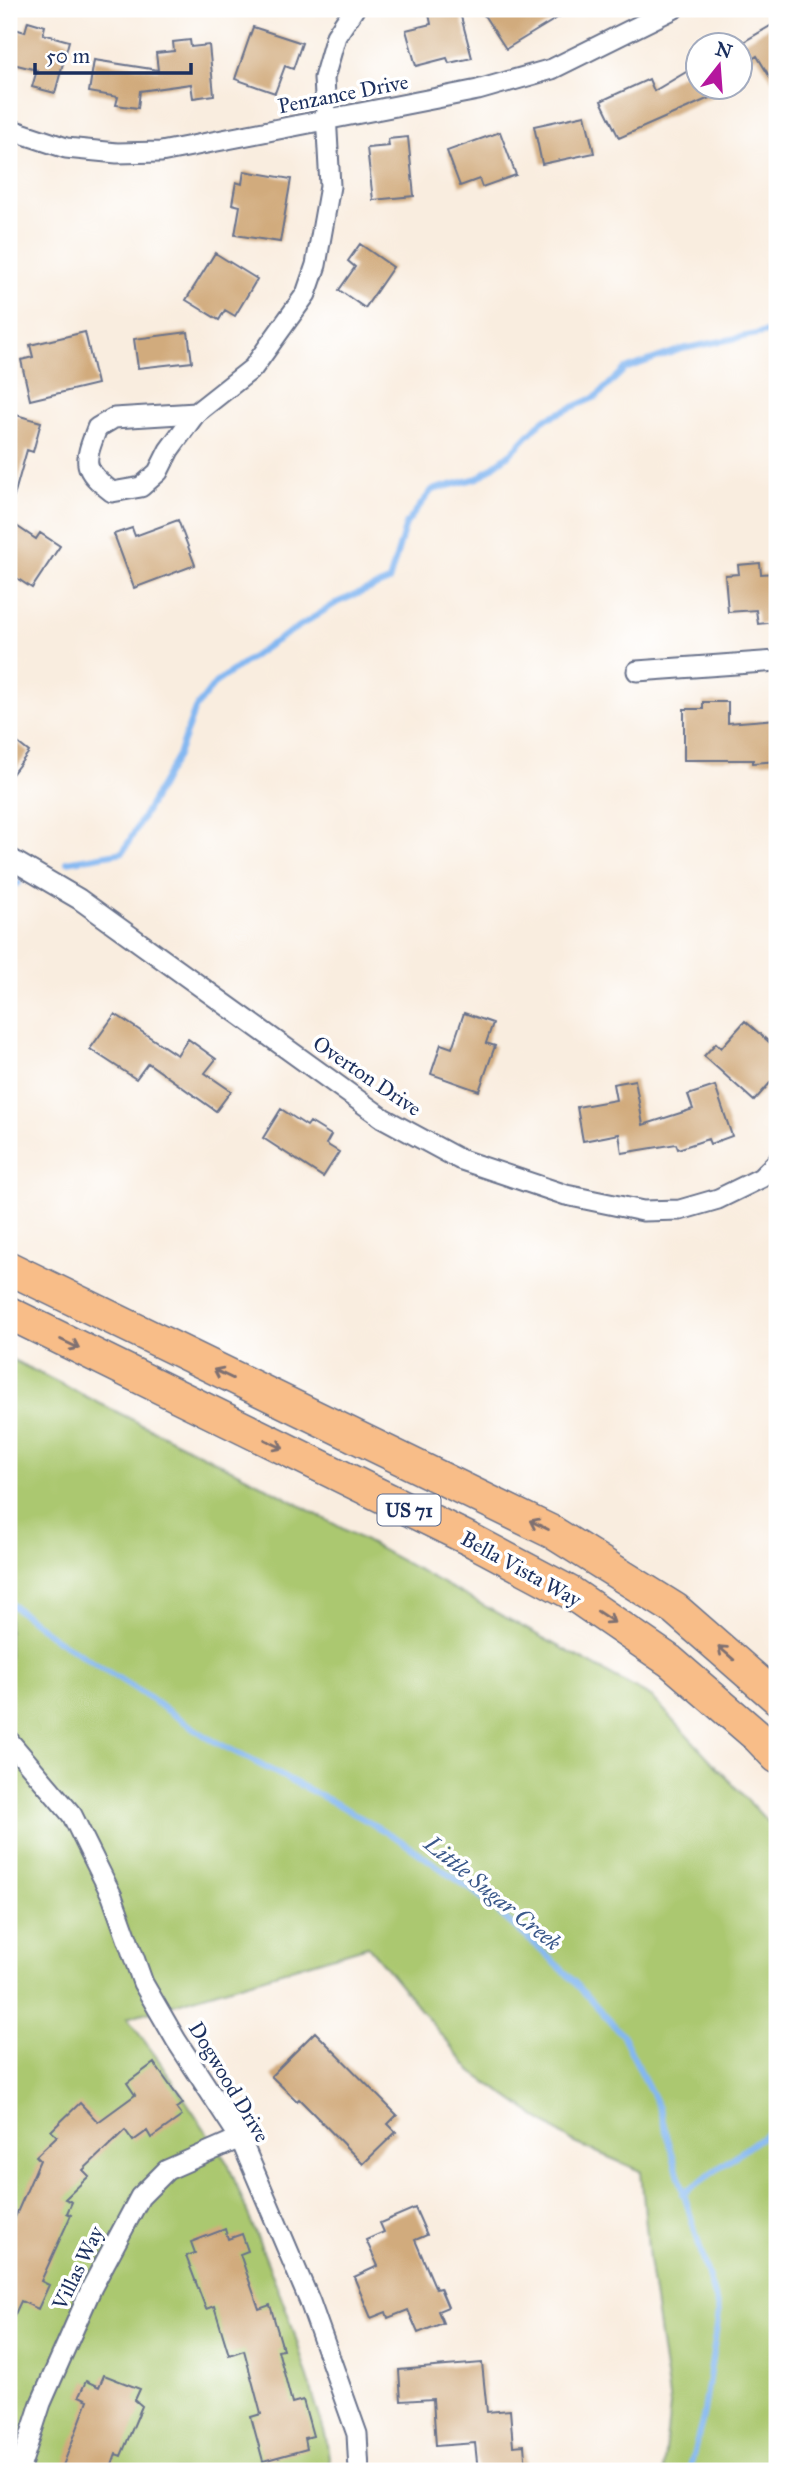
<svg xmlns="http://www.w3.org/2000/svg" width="786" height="2480" viewBox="0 0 786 2480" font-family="'IM FELL Great Primer',serif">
	<rect width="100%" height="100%" fill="#fff"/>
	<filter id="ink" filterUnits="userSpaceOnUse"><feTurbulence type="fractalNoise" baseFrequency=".0143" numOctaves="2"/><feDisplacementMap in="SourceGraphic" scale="14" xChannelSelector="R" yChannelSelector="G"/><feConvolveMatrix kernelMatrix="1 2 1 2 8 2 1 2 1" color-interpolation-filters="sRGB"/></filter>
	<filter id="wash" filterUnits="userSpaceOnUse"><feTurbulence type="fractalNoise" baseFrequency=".00686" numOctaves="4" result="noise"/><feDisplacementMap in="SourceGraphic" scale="28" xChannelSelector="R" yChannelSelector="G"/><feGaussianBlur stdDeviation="1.57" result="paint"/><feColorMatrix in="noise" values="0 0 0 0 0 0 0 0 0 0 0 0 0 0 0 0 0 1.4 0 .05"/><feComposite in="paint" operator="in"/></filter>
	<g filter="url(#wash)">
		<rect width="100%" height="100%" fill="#f9eddf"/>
		<!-- green -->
		<path fill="#abc86f" stroke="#637c66" stroke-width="2" d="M9,1358L259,1483L653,1698L777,1832V2471H663L670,2405L649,2259L641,2171L573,2142L472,2072L368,1946L127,2018L158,2059L228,2164L290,2319L326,2438L331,2471H9Z"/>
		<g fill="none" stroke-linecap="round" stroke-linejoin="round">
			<!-- stream -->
			<path stroke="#83b7f1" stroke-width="6" d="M67,862L123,852L178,755L195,709L215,683L271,644L338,602L389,581L406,524L432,490L478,478L511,453L543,420L596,397L625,369L682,349L777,330
				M9,887L19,883
				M9,1603L56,1639L134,1688L210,1739L339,1805L400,1840L476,1893L523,1934L567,1974L622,2034L659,2108L719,2313L703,2418L689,2471
				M683,2194L777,2126"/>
		</g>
		<g id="blocks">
			<!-- building -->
			<path fill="#d1ab7d" d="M452,9H459L472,58L449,63L447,58L416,66L406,30L431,24L429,14Z
				M480,9H572L506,49Z
				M28,21L45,26L43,34L69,41L55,93L32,87L37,70L9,63L15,29L25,32Z
				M777,22V89L757,56L740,67V44Z
				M253,27L302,43L293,69L285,66L275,93L235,79Z
				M190,40L191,47L209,45L214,95L193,98L191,84L140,91L138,108L116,105L118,97L89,92L94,60L158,70L156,53L174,51L173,42Z
				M698,65V88H732L619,138L601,101L649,79L654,91Z
				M585,115L594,153L542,164L534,126Z
				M500,132L516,175L482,187L479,179L460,186L447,151Z
				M408,137L414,196L373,200L367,148L389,146L388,139Z
				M244,171L291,179L280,242L235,235L240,206L232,204L236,182L242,184Z
				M360,244L393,267L365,308L339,290L355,267L348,261Z
				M215,253L257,279L235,316L225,310L219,320L186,300Z
				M85,332L97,384L30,400L21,360L33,357L30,345Z
				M188,332L192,362L138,368L134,339Z
				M9,413L41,422L33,452L27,450L14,496H9Z
				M178,520L195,565L134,588L114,534L132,528L135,536Z
				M9,521L36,539L40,533L60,546L32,588L9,573Z
				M760,563L761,574L776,573L777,622L758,624L756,610L728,612L725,575L739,574L738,565Z
				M703,702H728V723L777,719V761L753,763V760H684V709H703Z
				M9,736L29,752L9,778Z
				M464,1013L493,1023L486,1043L495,1046L479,1091L431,1074L441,1044L452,1048Z
				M115,1014L177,1055L188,1039L216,1059L205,1073L231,1091L216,1111L148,1063L136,1079L90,1049Z
				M745,1021L777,1049V1075L754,1101L704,1056L716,1043L721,1048Z
				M635,1080L643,1125L693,1109L688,1095L715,1086L732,1136L710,1144L708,1139L678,1149L676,1144L622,1153L619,1134L583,1141L577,1107L616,1100L613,1084Z
				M281,1109L307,1126L310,1122L331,1135L326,1144L339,1152L323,1177L263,1138Z
				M315,2032L397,2115L388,2124L396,2132L363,2164L299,2099L297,2101L271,2076Z
				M154,2063L183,2104L176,2108L182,2116L151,2138L147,2131L133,2141L125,2130L83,2170L89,2176L65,2199L72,2202L67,2213L71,2215L41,2281L49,2285L38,2309L21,2301L9,2327V2231L40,2160L36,2156L57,2136L51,2131L80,2103L98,2122L135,2095L127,2083Z
				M415,2208L427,2235L415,2240L436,2289L440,2288L448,2307L438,2311L443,2323L418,2333L408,2310L388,2318L386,2312L371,2318L354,2277L378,2266L366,2240L384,2232L380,2223Z
				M225,2229L228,2239L242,2234L248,2251L240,2254L259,2309L270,2305L283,2349L278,2350L292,2403L303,2400L313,2436L305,2438L307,2449L263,2461L251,2417L261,2414L244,2350L229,2355L214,2306L206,2309L186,2256L195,2253L191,2242Z
				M482,2363L487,2412L510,2410L513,2446L524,2445L526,2471H478L475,2443L436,2446L433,2399L401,2401L399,2370Z
				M104,2375L140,2389L135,2400L142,2406L121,2456L116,2454L110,2471H61L88,2400L79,2396L86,2381L99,2387Z"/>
		</g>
	</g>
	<g filter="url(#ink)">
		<use href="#blocks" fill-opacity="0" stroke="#69728b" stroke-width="2"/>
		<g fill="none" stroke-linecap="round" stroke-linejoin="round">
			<defs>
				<path id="street" d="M9,129L66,148L117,153L161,152L478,90L552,69L673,9
					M196,413L169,450L158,472L141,487L112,492C81,468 84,463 97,428L114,418L196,413L253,368L306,294L316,265L330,186L324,78L336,36L354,9
					M637,671L777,661
					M9,858L79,899L383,1118L459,1159L566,1195L643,1211L680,1210L718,1199L761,1178L777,1162
					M9,1741L72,1815L112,1896L143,1983L176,2040L240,2138L310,2302L357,2434L359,2471
					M19,2471L41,2403L92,2287L140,2197L167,2170L240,2138"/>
				<path id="primary" d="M9,1268L552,1532L675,1609L777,1698
					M9,1313L475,1542L571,1593L670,1661L758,1737L777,1757"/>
			</defs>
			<!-- street casing -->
			<use href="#street" stroke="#69728b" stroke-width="23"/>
			<!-- primary casing -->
			<use href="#primary" stroke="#69728b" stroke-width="35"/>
			<!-- street -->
			<use href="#street" stroke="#fff" stroke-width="19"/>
			<!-- primary -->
			<use href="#primary" stroke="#f8bd88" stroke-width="32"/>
		</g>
		<!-- one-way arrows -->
		<defs><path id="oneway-shaft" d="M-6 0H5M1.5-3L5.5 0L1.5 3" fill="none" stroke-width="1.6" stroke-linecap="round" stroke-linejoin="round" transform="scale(1.75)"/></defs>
		<g stroke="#7e6f71">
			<use href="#oneway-shaft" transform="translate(70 1344) rotate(26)"/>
			<use href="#oneway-shaft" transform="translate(223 1374) rotate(-154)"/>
			<use href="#oneway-shaft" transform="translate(274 1444) rotate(26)"/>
			<use href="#oneway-shaft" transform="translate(539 1525) rotate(-154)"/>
			<use href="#oneway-shaft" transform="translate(606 1617) rotate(34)"/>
			<use href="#oneway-shaft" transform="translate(726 1653) rotate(-139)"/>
		</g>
	</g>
	<g text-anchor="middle" stroke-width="7" stroke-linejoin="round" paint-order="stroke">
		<!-- shield labels -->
		<rect fill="#fff" stroke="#5f6d8e" stroke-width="2" x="377.5" y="1494.5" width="63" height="31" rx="5"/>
		<g font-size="19" font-weight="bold" fill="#1b2f5e">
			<text x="409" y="1517">US 71</text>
		</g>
		<!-- street labels -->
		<g font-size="21" fill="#1b2f5e" stroke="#fff">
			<text transform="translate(343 94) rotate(-11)" y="7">Penzance Drive</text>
			<text transform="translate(367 1076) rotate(34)" y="7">Overton Drive</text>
			<text transform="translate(521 1569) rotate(29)" y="7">Bella Vista Way</text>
			<text transform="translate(229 2082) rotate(59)" y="7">Dogwood Drive</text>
			<text transform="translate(78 2268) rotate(-64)" y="7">Villas Way</text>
		</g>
		<!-- water labels -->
		<g font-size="23" font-style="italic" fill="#3a588a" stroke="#fff">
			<text transform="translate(493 1893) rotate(39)" y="8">Little Sugar Creek</text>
		</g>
	</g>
	<!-- margin -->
	<rect width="786" height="2480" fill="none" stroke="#fff" stroke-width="35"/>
	<!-- north arrow -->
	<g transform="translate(719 66) rotate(17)"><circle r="33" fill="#ffffff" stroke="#a4acbf" stroke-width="2"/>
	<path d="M0-5L12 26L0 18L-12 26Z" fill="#b5179e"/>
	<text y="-10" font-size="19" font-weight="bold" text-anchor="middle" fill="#1b2f5e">N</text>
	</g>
	<!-- scale -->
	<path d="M35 63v10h156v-10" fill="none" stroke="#1b2f5e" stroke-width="3.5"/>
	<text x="46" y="63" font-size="21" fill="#1b2f5e" stroke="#ffffff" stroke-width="5" paint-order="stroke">50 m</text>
</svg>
